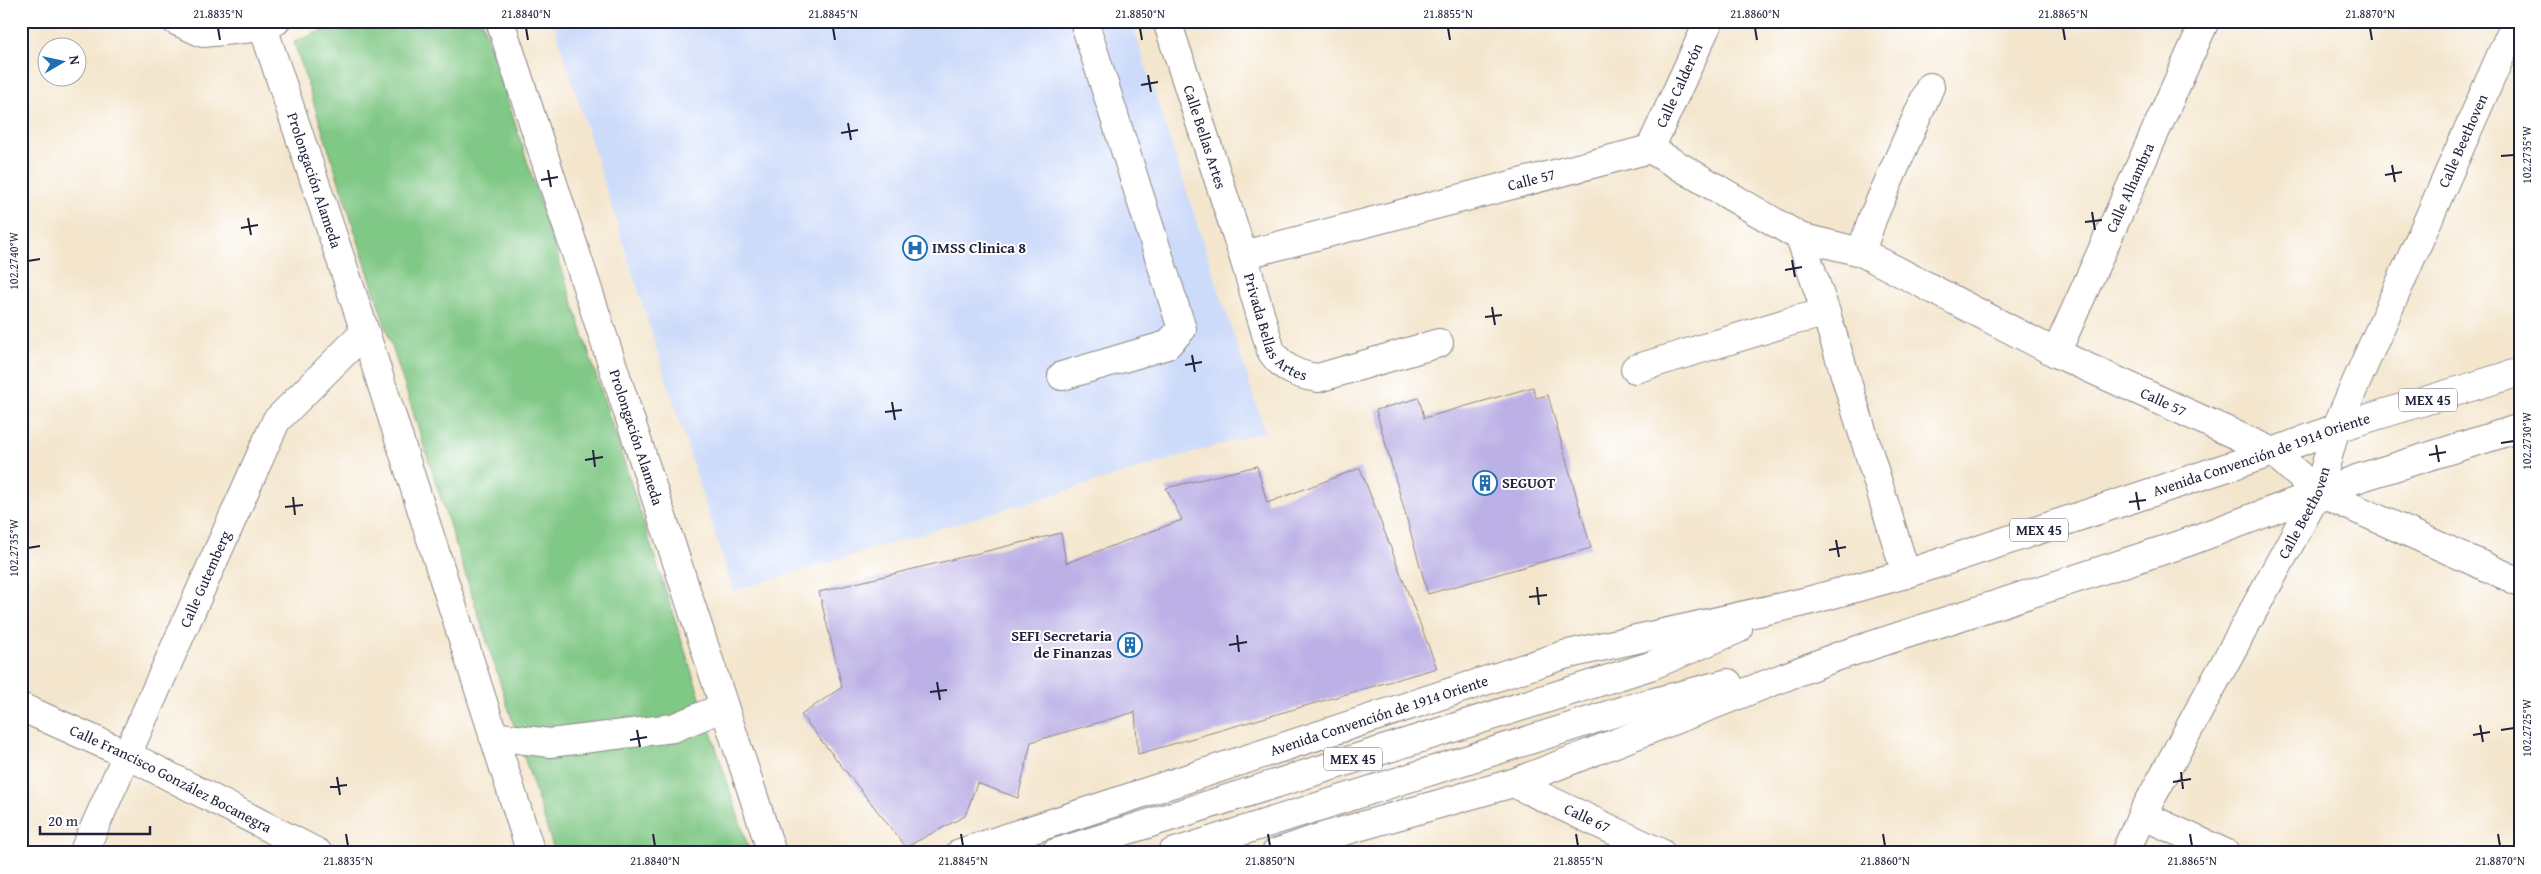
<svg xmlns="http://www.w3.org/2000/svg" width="2541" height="874" viewBox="0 0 2541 874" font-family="'Gentium Book Plus',serif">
	<rect width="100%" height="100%" fill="#fff"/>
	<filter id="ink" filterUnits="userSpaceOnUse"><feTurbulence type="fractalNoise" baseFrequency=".02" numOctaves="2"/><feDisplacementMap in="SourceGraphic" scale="10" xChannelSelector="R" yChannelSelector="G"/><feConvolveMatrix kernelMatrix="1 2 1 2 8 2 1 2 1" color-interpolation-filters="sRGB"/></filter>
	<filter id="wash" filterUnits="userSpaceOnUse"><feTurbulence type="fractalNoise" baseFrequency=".0096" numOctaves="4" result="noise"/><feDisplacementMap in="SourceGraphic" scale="20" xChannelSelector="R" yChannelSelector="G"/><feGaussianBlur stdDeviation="1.12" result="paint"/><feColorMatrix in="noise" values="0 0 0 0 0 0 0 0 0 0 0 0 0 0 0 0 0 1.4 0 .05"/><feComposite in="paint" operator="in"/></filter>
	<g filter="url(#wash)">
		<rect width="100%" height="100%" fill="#f4e6cd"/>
		<!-- built -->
		<path fill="#cddbfa" d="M553,21H1131L1265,431L733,591Z"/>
		<!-- green -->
		<path fill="#80c885" stroke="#517560" d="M345,21H482L750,853H555L294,42Z"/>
		<g id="blocks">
			<!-- building -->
			<path fill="#bcb1e6" d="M1533,387L1536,398L1548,395L1591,548L1428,594L1376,410L1419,398L1424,418Z
				M1257,466L1267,503L1360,468L1437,668L1138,754L1135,712L1031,742L1018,798L977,783L965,816L906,847L801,715L842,687L819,592L1061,533L1066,563L1182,520L1166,488Z"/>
		</g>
	</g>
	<g filter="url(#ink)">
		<use href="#blocks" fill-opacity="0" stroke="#8b8484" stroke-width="1"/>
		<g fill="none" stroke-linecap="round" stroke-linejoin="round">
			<defs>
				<g id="minor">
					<path d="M176,21L203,33L263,27L276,21"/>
					<path id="s1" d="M1167,21L1243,255L1271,351C1283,369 1297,375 1318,378L1439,343"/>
					<path id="s2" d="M1650,149L1709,21"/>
					<path d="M1800,237L1826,313L1906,574"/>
					<path d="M1861,252L1873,217L1930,87"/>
					<path id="s3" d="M1243,255L1650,149L1800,237L1861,252L2056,353L2273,452L2318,492L2520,582"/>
					<path id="s4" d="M2056,353L2205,21"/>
					<path d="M1635,369L1792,321L1826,313"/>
					<path d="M1062,376L1167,345L1182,329L1084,21"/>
					<path id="s5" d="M21,707L128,755L318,853"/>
					<path id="s6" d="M1513,783L1661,853"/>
					<path d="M2142,815L2225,853"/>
					<path id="s7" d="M83,853L276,421L365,332"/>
					<path id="s8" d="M2125,853L2142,815L2318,492L2336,428L2516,21"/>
				</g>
				<g id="major">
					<path id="s9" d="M261,21L365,332L531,853"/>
					<path id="s10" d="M500,21L772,853"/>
					<path d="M493,736L550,743L673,728L724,707"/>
					<path id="s11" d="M960,853L1564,655L1804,602L1906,574L2273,452L2336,428L2520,372"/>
					<path d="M1055,853L1650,666L1738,629"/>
					<path d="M1172,853L1627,709L1728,683"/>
					<path d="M1276,853L1319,838L1513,783L1836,657L2188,542L2359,478L2520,428"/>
				</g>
			</defs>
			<!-- minor casing -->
			<use href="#minor" stroke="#8b8484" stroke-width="30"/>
			<!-- major casing -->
			<use href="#major" stroke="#8b8484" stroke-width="30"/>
			<!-- minor -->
			<use href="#minor" stroke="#fff" stroke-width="28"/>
			<!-- major -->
			<use href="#major" stroke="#fff" stroke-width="28"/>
		</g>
	</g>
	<!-- ticks -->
	<path fill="none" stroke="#22223b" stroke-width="2" d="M218,28L220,40M526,28L528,40M833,28L835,40M1140,28L1142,40M1448,28L1450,40M1755,28L1757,40M2063,28L2065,40M2370,28L2372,40M1148,75L1151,92M1141,85L1158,82M848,123L851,140M841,133L858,130M2501,156L2514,155M2392,165L2395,182M548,170L551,187M2385,175L2402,172M541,180L558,177M2092,212L2095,230M248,218L251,235M2085,222L2102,220M241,228L258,225M1792,260L1795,277M28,261L40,259M1785,270L1802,267M1492,307L1495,325M1485,317L1502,315M1192,355L1195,372M1185,365L1202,362M892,402L895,420M885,412L902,410M2501,443L2514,441M2436,445L2439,462M593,450L595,467M2429,455L2446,452M585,460L603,457M2136,492L2139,510M293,497L295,515M2129,502L2146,500M285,507L303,505M1836,540L1839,557M28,548L40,546M1829,550L1846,547M1537,587L1539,605M1529,597L1547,595M1237,635L1239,652M1229,645L1247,642M937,682L940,700M930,692L947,690M2480,725L2483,742M637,730L640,747M2501,730L2514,728M2473,735L2490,732M630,740L647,737M2181,772L2183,789M337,777L340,795M2173,782L2191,779M330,787L347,785M346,834L348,846M653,834L655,846M961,834L963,846M1268,834L1270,846M1576,834L1578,846M1883,834L1885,846M2190,834L2192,846M2498,834L2500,846"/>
	<!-- icons -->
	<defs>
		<symbol id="hospital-ring" viewBox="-11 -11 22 22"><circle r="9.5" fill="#fff" stroke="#1f6fb2" stroke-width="1.5"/><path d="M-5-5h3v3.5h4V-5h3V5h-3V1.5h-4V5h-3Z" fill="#1f6fb2"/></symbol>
		<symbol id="building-ring" viewBox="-11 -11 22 22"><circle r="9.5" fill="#fff" stroke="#1f6fb2" stroke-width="1.5"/><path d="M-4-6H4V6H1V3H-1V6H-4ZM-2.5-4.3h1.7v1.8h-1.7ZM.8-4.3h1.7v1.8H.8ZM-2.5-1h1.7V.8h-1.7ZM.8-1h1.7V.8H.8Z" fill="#1f6fb2"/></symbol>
	</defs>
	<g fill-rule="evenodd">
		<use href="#hospital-ring" x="901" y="234" width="28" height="28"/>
		<use href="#building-ring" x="1471" y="469" width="28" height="28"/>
		<use href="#building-ring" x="1116" y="631" width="28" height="28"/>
	</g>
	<g text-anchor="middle" stroke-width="4" stroke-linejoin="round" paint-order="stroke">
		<!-- shield labels -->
		<g fill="#fff" stroke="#646476" stroke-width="1">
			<rect x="2399" y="388.5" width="58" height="23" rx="4"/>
			<rect x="2010" y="518.5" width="58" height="23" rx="4"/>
			<rect x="1324" y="747.5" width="58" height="23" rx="4"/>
		</g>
		<g font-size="14" font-weight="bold" fill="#22223b">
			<text x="2428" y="405">MEX 45</text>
			<text x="2039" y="535">MEX 45</text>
			<text x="1353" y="764">MEX 45</text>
		</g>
		<!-- street labels -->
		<g font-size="15" fill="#22223b" stroke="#fff">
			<text dy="5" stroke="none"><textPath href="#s2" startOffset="70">Calle Calderón</textPath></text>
			<text dy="5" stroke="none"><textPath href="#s1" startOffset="122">Calle Bellas Artes</textPath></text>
			<text dy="5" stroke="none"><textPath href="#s8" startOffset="790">Calle Beethoven</textPath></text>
			<text dy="5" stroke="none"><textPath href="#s9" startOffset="168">Prolongación Alameda</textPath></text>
			<text dy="5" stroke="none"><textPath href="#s3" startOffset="298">Calle 57</textPath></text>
			<text dy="5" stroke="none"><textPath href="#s4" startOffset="181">Calle Alhambra</textPath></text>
			<text dy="5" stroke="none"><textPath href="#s1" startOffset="328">Privada Bellas Artes</textPath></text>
			<text dy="5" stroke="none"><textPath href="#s3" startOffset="995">Calle 57</textPath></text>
			<text dy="5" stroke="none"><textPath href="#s10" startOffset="438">Prolongación Alameda</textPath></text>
			<text dy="5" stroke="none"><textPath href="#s11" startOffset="1362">Avenida Convención de 1914 Oriente</textPath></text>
			<text dy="5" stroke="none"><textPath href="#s8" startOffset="385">Calle Beethoven</textPath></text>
			<text dy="5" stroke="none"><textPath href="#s7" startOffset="300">Calle Gutemberg</textPath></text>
			<text dy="5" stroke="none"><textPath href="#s11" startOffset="441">Avenida Convención de 1914 Oriente</textPath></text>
			<text dy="5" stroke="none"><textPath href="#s5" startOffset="166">Calle Francisco González Bocanegra</textPath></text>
			<text dy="5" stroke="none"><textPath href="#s6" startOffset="82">Calle 67</textPath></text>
		</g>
		<!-- poi labels -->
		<g font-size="15" font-weight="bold" fill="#22223b" stroke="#fff" text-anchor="start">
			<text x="932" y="253">IMSS Clinica 8</text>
			<text x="1502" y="488">SEGUOT</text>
			<text x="1112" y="641" text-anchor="end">SEFI Secretaria<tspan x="1112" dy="17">de Finanzas</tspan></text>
		</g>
	</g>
	<!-- margin -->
	<rect width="2541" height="874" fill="none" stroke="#fff" stroke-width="55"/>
	<!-- north arrow -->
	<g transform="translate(62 62) rotate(81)"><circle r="24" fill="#ffffff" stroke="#a7a7b1"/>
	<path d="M0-4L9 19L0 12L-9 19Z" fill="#1f6fb2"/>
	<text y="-8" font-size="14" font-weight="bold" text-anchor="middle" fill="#22223b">N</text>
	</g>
	<!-- scale -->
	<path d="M40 826v8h110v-8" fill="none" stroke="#22223b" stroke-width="2.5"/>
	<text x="48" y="826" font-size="15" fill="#22223b" stroke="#ffffff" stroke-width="4" paint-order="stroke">20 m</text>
	<rect x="28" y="28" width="2486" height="818" fill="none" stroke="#22223b" stroke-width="2"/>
	<g font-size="12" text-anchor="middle" fill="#22223b">
		<text x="218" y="18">21.8835°N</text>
		<text x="526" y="18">21.8840°N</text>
		<text x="833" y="18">21.8845°N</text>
		<text x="1140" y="18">21.8850°N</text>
		<text x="1448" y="18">21.8855°N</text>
		<text x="1755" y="18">21.8860°N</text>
		<text x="2063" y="18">21.8865°N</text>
		<text x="2370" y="18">21.8870°N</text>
		<text transform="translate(2527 155) rotate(-90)" y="4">102.2735°W</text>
		<text transform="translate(14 261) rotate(-90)" y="4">102.2740°W</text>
		<text transform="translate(2527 441) rotate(-90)" y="4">102.2730°W</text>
		<text transform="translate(14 548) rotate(-90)" y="4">102.2735°W</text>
		<text transform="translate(2527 728) rotate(-90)" y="4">102.2725°W</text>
		<text x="348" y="865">21.8835°N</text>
		<text x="655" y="865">21.8840°N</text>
		<text x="963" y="865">21.8845°N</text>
		<text x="1270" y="865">21.8850°N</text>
		<text x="1578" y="865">21.8855°N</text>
		<text x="1885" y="865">21.8860°N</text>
		<text x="2192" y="865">21.8865°N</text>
		<text x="2500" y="865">21.8870°N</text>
	</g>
</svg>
